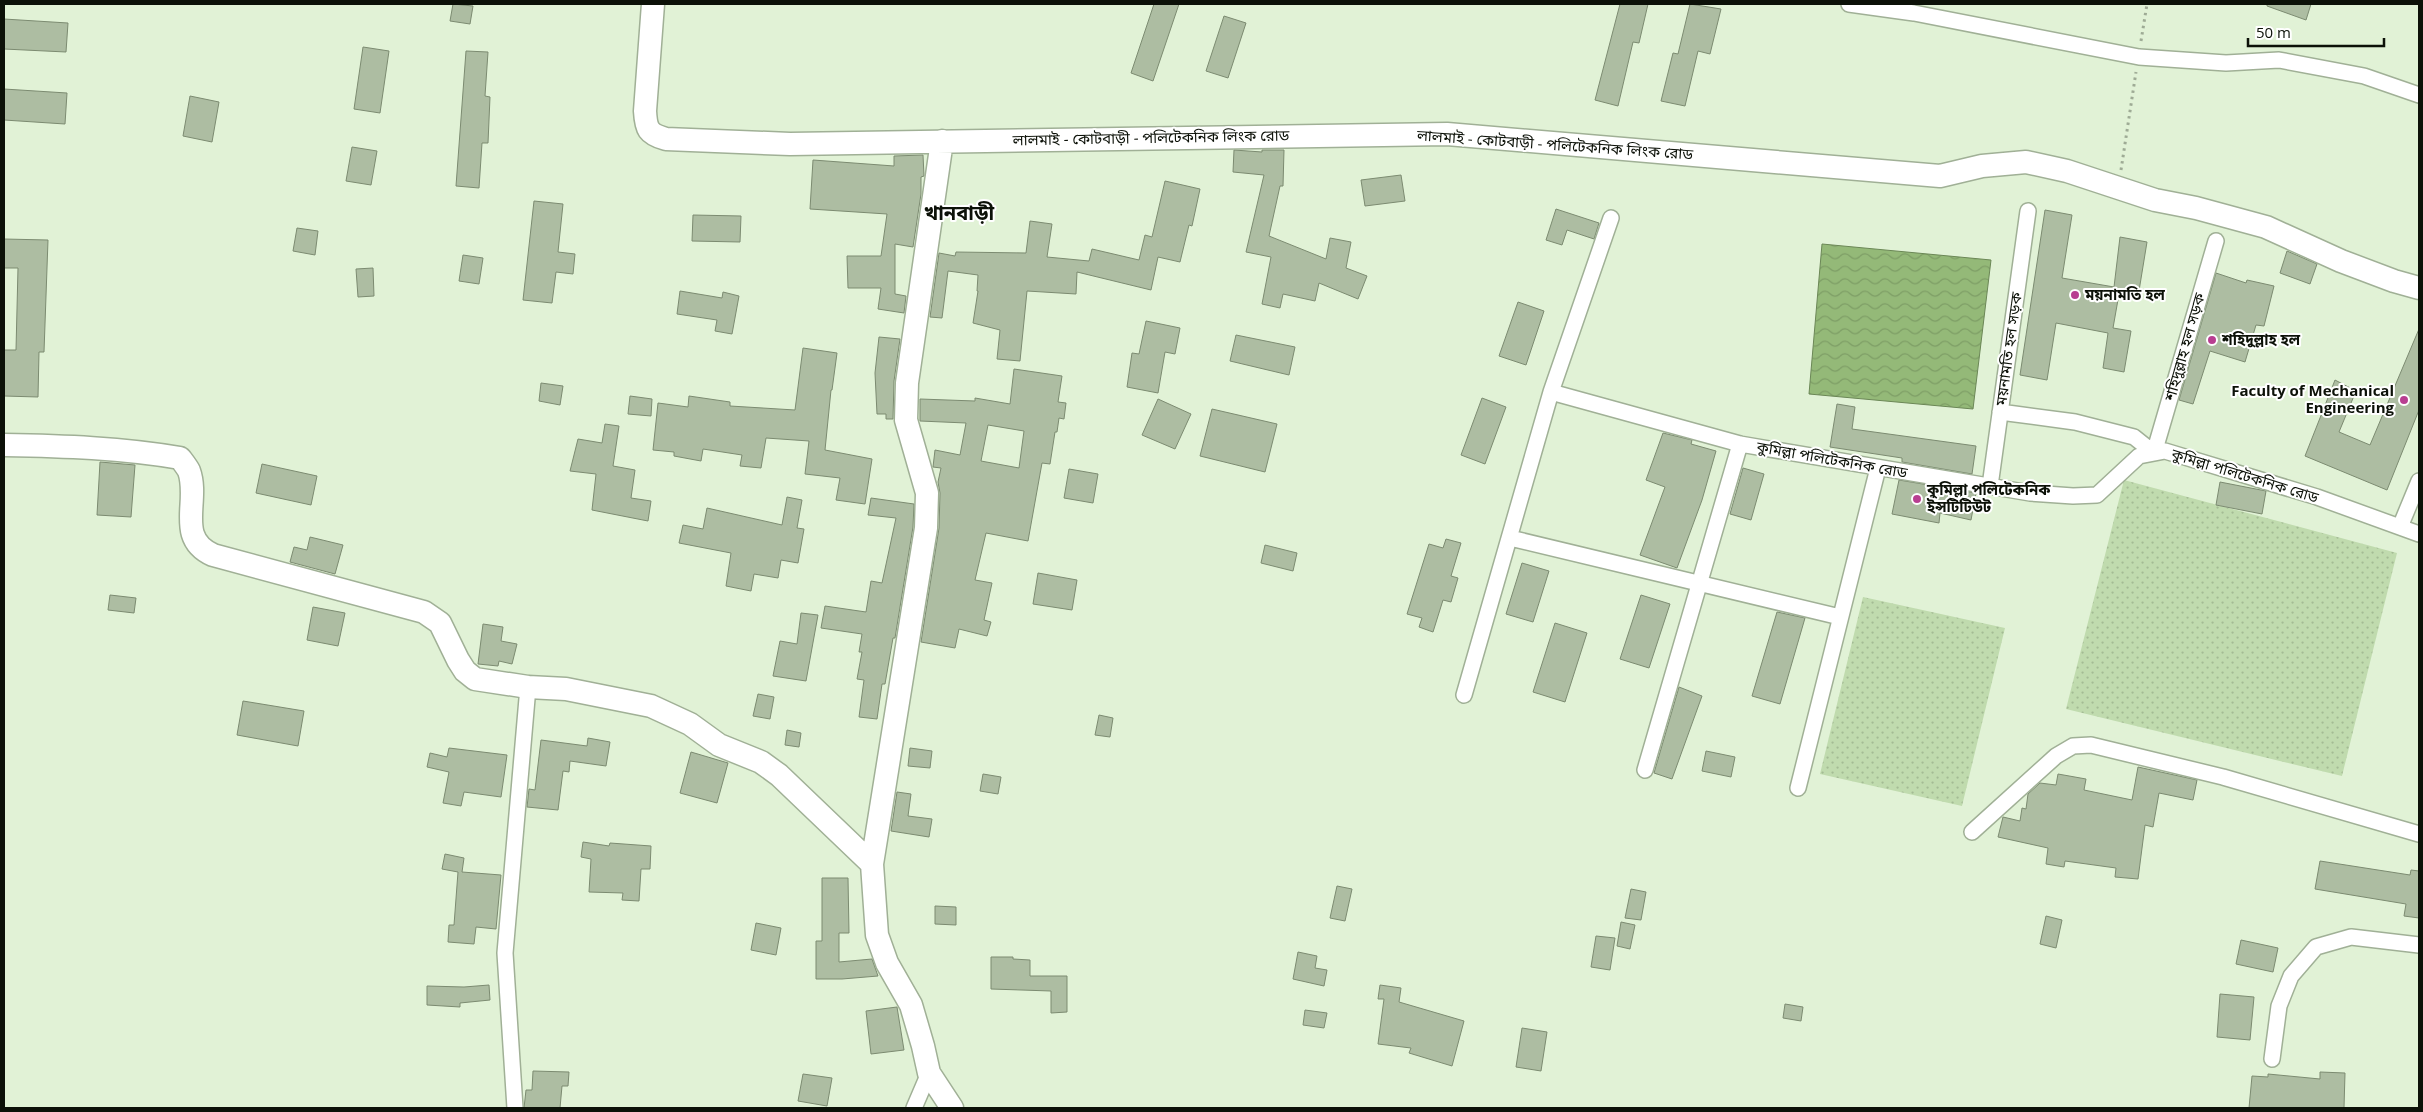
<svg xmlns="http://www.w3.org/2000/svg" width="2423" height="1112" viewBox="0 0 2423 1112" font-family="'Open Sans','Noto Sans Bengali',sans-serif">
	<defs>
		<pattern id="park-dots" width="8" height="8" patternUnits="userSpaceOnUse" patternTransform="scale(1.25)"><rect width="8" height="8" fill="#c0dbae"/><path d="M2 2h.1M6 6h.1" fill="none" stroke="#a4bb94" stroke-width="1.8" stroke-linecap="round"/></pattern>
		<pattern id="water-waves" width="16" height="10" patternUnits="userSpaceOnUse" patternTransform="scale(1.25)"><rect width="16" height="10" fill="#94b978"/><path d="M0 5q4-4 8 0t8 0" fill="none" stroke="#7e9e66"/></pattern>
	</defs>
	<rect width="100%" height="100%" fill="#e1f2d6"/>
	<!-- park -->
	<path fill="url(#park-dots)" d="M2124,480L2397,553L2342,776L2066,709Z
		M1863,597L2005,628L1962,806L1820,774Z"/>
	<!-- water -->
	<path fill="url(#water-waves)" stroke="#6b8756" d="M1822,244L1991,260L1973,409L1809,394Z"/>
	<!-- building -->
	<path fill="#adbda2" stroke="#7c8b71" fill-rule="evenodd" d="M453,4L473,6L470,24L450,21Z
		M1154,4H1179L1153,81L1131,73Z
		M1620,4H1648L1639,43L1633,42L1618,106L1595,100Z
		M1690,4L1721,9L1710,54L1698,51L1685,106L1661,101L1673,53L1678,54Z
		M2267,4H2311L2306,20L2267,6Z
		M1224,16L1246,23L1228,78L1206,71Z
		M4,19L68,23L66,52L4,49Z
		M363,47L389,51L380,113L354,109Z
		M466,51L488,52L485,96L490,97L488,143H482L479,188L456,186Z
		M4,89L67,93L65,124L4,120Z
		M190,96L219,102L212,142L183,136Z
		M352,147L377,151L371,185L346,181Z
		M1234,150L1262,152V150H1284L1283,186H1280L1269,236L1326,259L1330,238L1351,242L1346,268L1367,276L1358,299L1319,283L1315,301L1283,294L1280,308L1262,304L1271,257L1246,252L1264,175L1233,172Z
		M923,155L924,176L921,177V194L913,247L895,244V294L906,296L904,313L878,309L881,288H848L847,256H881L887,214L810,209L813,160L894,166V156Z
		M1401,175L1405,201L1365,206L1361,180Z
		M1165,181L1200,189L1192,226L1189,225L1180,262L1158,257L1151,290L1077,272L1076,294L1027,291L1020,361L997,359L1000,330L973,323L978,291H977L978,275L948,271L942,318L930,317L939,253L955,256L956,252L1026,253L1030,221L1052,224L1047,257L1089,261L1092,249L1139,260L1145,235L1152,237Z
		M534,201L563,204L558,252L575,254L573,274L556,272L552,303L523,300Z
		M1556,209L1599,223L1594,239L1567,230L1562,245L1546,240Z
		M2045,210L2072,215L2062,278L2114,287L2120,237L2147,242L2138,297L2119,294L2113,328L2131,331L2124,372L2103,368L2108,333L2056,323L2047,380L2020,375Z
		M693,215L741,216L740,242L692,241Z
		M297,228L318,231L315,255L293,251Z
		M4,239L48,240L44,352H39L38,397L4,396V350H16L18,268H4Z
		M2287,251L2317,264L2310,284L2280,273Z
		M463,255L483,258L479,284L459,281Z
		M373,268L374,296L358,297L356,269Z
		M2216,273L2246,283L2247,280L2274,286L2264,326L2256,325L2245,362L2210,351L2193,404L2179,400Z
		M680,291L722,298L723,292L739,296L732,334L715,331L717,320L677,314Z
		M1518,302L1544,311L1526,365L1499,356Z
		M1146,321L1180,328L1175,354L1165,352L1158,393L1127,387L1132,353L1139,354Z
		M2419,329V410L2387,490L2305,456L2335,380L2356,391L2339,432L2370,445Z
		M1236,335L1295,347L1289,375L1230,361Z
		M879,337L900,339L894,381L893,419H886V414H877L875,373Z
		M803,348L837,353L832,390H831L825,450L872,459L865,504L836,500L840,478L805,474L809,441L766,438L761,468L740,466L742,455L703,449L701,461L674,456V452L653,450L658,403L688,407L689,396L730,402V406L795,410Z
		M1014,369L1062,376L1058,402L1066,403L1064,419L1059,418L1057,432H1055L1050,464L1042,463L1028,541L986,533L975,580L992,583L984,620L991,622L987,636L959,629L955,648L921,642L939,528L940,493L938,482L941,468L933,467L935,450L960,455L966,423L920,421V399L975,401V398L1010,404ZM988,425L1024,431L1019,468L981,461Z
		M541,383L563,386L560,405L539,401Z
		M630,396L652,399L651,416L628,414Z
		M1482,398L1506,407L1485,464L1461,455Z
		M1158,399L1191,414L1175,449L1142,435Z
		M1837,404L1855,407L1852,429L1976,446L1972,474L1902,462V458L1830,447Z
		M1212,409L1277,424L1265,472L1200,456Z
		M605,424L619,426L613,466L635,470L631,498L651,501L648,521L592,510L596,474L570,471L578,439L602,443Z
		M1663,433L1692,440L1691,444L1716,451L1702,500L1677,568L1640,555L1665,487L1646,480Z
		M100,462L135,465L131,517L97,515Z
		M262,464L317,476L311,505L256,493Z
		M1743,468L1764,474L1751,520L1730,514Z
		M1069,469L1098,474L1093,503L1064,498Z
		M1899,480L1976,493L1971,520L1940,513L1939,523L1892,514Z
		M2220,482L2266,491L2262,514L2216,505Z
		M787,497L802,500L797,528L804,529L798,563L781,560L778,578L754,574L751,591L726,586L731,553L679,543L683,525L703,529L707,508L782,525Z
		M871,498L914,504L913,527L895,638H893L885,684H882L877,719L859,717L864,680L857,679L862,652H859L862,634L821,628L825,606L866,612L871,581L882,583L896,518L868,515Z
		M310,537L343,545L335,574L290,562L294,547L307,550Z
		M1446,539L1461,543L1451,576L1458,578L1451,602L1443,600L1433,632L1419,627L1422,618L1407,614L1429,544L1443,548Z
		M1265,545L1297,553L1293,571L1261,563Z
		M1522,563L1549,571L1533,622L1506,614Z
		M1038,573L1077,580L1072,610L1033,604Z
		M110,595L136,598L134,613L108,610Z
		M1641,595L1670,604L1649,668L1620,659Z
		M313,607L345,613L338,646L307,640Z
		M1777,612L1805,618L1780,704L1752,696Z
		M801,613L818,615L806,681L773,676L780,641L797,644Z
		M1555,623L1587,633L1565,702L1533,692Z
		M483,624L503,627L501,641L517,644L512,664L499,661L498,666L478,664Z
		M1679,687L1702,696L1672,779L1654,773Z
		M758,694L774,697L770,719L753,716Z
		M243,701L304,711L298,746L237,735Z
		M1099,715L1113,718L1110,737L1095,735Z
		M787,730L801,733L799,747L785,745Z
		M588,738L610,742L606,766L570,761L569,772L563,771L558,810L527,807L529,789L535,790L541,740L587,746Z
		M449,748L507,755L501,797L464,792L461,806L443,803L449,772L427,767L430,753L447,757Z
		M910,748L932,751L930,768L908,766Z
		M1706,751L1735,757L1731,777L1702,771Z
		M691,752L728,763L717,803L680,793Z
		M2138,767L2197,780L2193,800L2159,793L2153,827L2145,825L2138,879L2115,877L2116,868L2065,861L2064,867L2046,864L2048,848L1998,837L2003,817L2020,821L2022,808L2026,809L2028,794L2040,783L2056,785L2058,774L2086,779L2084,790L2132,800Z
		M983,774L1001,777L998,794L980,791Z
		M897,792L911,794L908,816L932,819L929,837L891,831Z
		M583,842L609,846L610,843L651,846L650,869H641L639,901L622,900L623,893L589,892L591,859L581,857Z
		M445,854L464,858L462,872L501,875L496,929L476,927L474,944L448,942L449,925H454L458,872L442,869Z
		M2320,861L2410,875L2411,870L2419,871V918L2404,916L2406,904L2315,889Z
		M822,878H848L849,933H839V962L872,959L878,976L842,979H816V941H822Z
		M1337,886L1352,889L1345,921L1330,918Z
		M1631,889L1646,892L1641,920L1625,918Z
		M935,906L956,907V925L935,924Z
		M2046,916L2062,920L2056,948L2040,944Z
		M1621,922L1635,925L1630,949L1617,946Z
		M756,923L781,928L776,955L751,950Z
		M1596,936L1615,938L1610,970L1591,967Z
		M2241,940L2278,948L2273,972L2236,964Z
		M1298,952L1317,956L1315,968L1327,970L1324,986L1293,979Z
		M991,957H1013V959L1030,960V976H1067V1012L1051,1013V991L991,989Z
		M489,985L490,1000L460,1003V1007L427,1005V986L464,987Z
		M1380,985L1401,988L1399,1002L1464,1021L1452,1066L1409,1053L1411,1048L1378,1044L1384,999H1378Z
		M2220,994L2254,997L2250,1040L2217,1037Z
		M1785,1004L1803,1007L1801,1021L1783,1018Z
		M897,1007L904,1050L871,1054L866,1011Z
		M1305,1010L1327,1013L1324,1028L1303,1025Z
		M1522,1028L1547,1032L1541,1071L1516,1067Z
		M533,1071L569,1072L568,1086H562L560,1108H524L526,1090H532Z
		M2320,1072L2345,1073L2344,1108H2249L2252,1076L2268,1077V1074L2320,1079Z
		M803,1074L832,1078L827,1106L798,1101Z"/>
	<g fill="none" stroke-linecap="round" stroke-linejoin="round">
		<defs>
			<path id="street" d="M1849,4L1914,13L2139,57L2226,63L2279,60L2364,76L2419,95
				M1551,392L1740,444L2030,493L2073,496L2097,495L2139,456L2165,451L2317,497L2419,534
				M2000,412L2075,422L2134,437L2154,453L2216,241
				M1990,486L2028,211
				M2400,527L2419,481
				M1510,538L1840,617
				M1464,695L1551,392L1611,218
				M1645,770L1740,444
				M1798,788L1878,468
				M1972,832L2056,756L2073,746L2091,745L2223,777L2419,834
				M2272,1059L2279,1006L2291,976L2316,947L2351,937L2419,945
				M515,1108L505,953L528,687
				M914,1108L929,1073"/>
			<path id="secondary" d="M653,4L645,111C646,129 648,134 666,139L790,144L1447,134L1940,176L1982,166L2026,162L2067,171L2155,200L2196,208L2266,227L2341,261L2394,281L2419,288
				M942,141L907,383L906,420L927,493L926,528L872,864L877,935L887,963L911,1005L923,1046L929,1073L952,1108
				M4,445C63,446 122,448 180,458C183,462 187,467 189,471C200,501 175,538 213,555L424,612L440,623L458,660L465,671L475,679L528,687L566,689L651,706L690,724L719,745L761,762L779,775L872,864"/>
		</defs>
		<!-- street casing -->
		<use href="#street" stroke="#a0b096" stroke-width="18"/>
		<!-- secondary casing -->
		<use href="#secondary" stroke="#a0b096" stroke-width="25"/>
		<!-- path -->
		<path stroke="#9eab95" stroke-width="3" stroke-dasharray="2.5 4" stroke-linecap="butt" d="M2141,41L2147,4
			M2121,170L2136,72"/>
		<!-- street -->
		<use href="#street" stroke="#fff" stroke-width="15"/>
		<!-- secondary -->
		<use href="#secondary" stroke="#fff" stroke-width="22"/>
	</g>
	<!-- markers -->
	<g fill="#b83e91" stroke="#fff" stroke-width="2">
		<circle cx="2075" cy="295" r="5"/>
		<circle cx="2212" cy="340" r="5"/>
		<circle cx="2404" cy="400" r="5"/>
		<circle cx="1917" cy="499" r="5"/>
	</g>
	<g text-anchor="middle" stroke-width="4" stroke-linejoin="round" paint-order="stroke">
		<!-- street labels -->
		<g font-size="15" fill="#0c1108" stroke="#fff">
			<text transform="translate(1151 138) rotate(-1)" y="5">লালমাই - কোটবাড়ী - পলিটেকনিক লিংক রোড</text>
			<text transform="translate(1555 145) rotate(4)" y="5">লালমাই - কোটবাড়ী - পলিটেকনিক লিংক রোড</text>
			<text transform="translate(2185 347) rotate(-74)" y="5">শহিদুল্লাহ হল সড়ক</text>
			<text transform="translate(2009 349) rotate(-82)" y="5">ময়নামতি হল সড়ক</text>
			<text transform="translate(1832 460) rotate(10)" y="5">কুমিল্লা পলিটেকনিক রোড</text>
			<text transform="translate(2245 476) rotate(17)" y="5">কুমিল্লা পলিটেকনিক রোড</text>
		</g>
		<!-- poi labels -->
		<g font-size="15" font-weight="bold" fill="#0c1108" stroke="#fff" text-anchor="start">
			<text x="2085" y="300">ময়নামতি হল</text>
			<text x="2222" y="345">শহিদুল্লাহ হল</text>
			<text x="2394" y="396" text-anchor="end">Faculty of Mechanical<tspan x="2394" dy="17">Engineering</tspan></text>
			<text x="1927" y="495">কুমিল্লা পলিটেকনিক<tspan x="1927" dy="17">ইন্সটিটিউট</tspan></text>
		</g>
		<!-- district labels -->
		<g font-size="20" font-weight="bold" fill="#0c1108" stroke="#fff">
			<text x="959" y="220">খানবাড়ী</text>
		</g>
	</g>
	<!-- border -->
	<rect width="2423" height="1112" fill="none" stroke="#0c1108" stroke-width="10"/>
	<!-- scale -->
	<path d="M2248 38v8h136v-8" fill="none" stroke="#0c1108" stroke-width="2.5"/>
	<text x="2256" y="38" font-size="15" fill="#0c1108" stroke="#ffffff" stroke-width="4" paint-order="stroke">50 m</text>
</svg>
